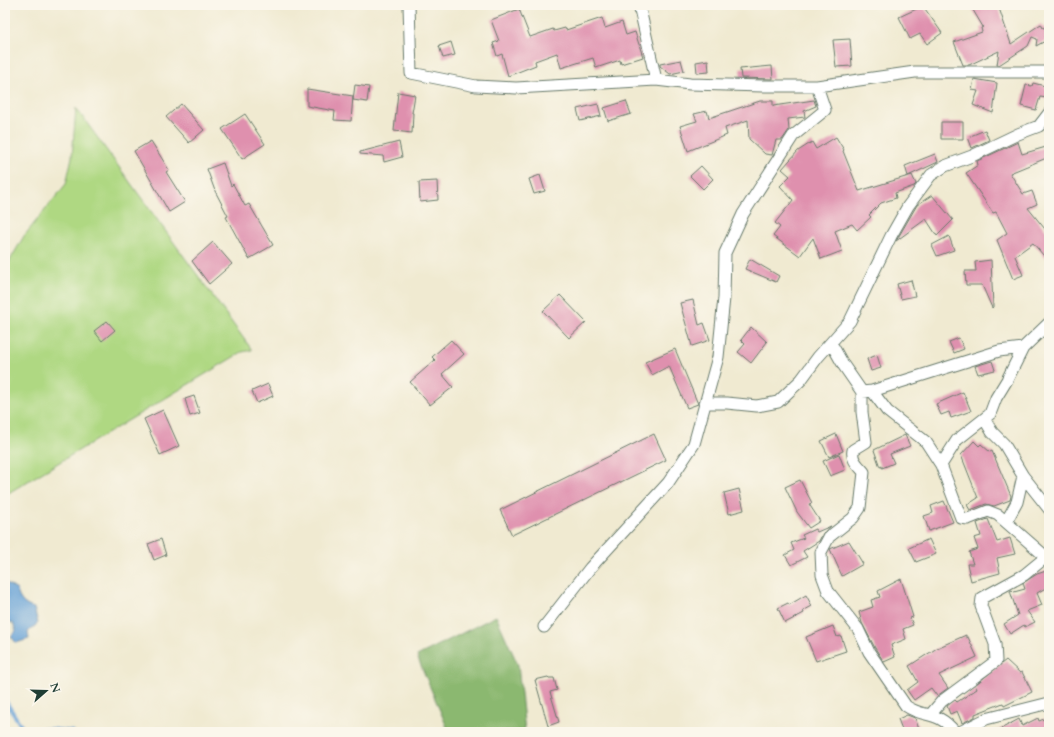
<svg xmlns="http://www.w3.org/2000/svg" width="1054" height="737" viewBox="0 0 1054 737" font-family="Cardo,serif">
	<rect width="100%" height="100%" fill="#fbf7ec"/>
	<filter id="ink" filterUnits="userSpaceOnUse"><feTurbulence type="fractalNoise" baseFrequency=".025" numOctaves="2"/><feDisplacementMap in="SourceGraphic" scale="8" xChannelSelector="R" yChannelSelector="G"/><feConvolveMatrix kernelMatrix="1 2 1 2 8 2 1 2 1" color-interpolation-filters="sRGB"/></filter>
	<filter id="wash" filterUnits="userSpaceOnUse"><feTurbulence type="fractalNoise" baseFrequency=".012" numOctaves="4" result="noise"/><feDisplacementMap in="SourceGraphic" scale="16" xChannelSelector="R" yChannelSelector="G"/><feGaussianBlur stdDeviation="0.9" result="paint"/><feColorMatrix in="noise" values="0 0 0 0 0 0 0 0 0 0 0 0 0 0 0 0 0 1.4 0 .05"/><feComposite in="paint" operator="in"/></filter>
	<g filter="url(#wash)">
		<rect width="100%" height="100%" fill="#f0ead1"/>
		<!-- green -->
		<path fill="#afd882" stroke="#678a5b" d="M76,108L252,350L242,352L5,495V269L24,236L66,184L72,157Z"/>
		<!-- forest -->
		<path fill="#8bb870" stroke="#557a52" d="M496,616L518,665L525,731L449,732L417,656Z"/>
		<!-- water -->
		<path fill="#65a0d5" stroke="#426e84" d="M5,582L17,590C19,600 25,606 34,608L38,623L28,632L29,639L16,643L11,636L16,631L13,623L9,622L5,624Z"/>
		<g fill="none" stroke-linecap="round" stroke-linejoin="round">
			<!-- stream -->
			<path stroke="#65a0d5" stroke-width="4" d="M5,700L23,729
				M5,730L50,729L73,732"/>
		</g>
		<g id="blocks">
			<!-- building -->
			<path fill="#df90ae" d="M970,5H998L1011,44L1041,24L1043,28L1049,26V39L1036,46L1037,39L1032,37L1028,46L999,65H997L999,51L969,65H963L954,42L982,32L981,28L983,27Z
				M923,6L942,33L927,44L920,34L910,39L899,17Z
				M519,9L530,37L553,29L554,31L565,28L566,30L602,18L605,28L622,22L626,35L635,32L643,57L621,64L620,60L596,68L593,58L561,68L557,53L535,61L536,65L508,76L502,54L497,56L493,43L499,41L491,20Z
				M850,39L852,66L836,67L833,40Z
				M451,42L455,55L443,58L439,46Z
				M681,60L684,71L670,74L660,66V64Z
				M708,60L709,72L697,73L696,62Z
				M772,66L773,79L741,78L740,69Z
				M974,79L997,83L993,113L973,105L978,91L972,90Z
				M1033,83L1049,87L1047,98L1040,97L1036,110L1021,106L1026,85L1032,86Z
				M355,85L369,87L367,102L353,100Z
				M307,89L353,96L351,121L334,120L335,111L307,106Z
				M398,92L415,95L412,113H413L412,133L394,131Z
				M814,100L816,106L804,111L805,117L788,119L789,130L782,140H776L772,155L765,154L749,139L748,120L725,128L727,135L688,151L680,126L697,121L694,114L707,111L709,118L760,101H773V106Z
				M626,101L631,114L608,121L604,108Z
				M181,104L204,130L189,143L166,117Z
				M598,104L601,116L580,121L577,109Z
				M245,114L265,144L242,159L222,129Z
				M941,122H963V139H941Z
				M985,130L989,140L972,148L968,137Z
				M836,137L844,150L843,151L859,191L912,175L916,184L914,186L895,193L896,198L881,203L869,215L871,217L857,230L852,224L835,231L842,251L821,259L813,238L800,256L773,236L780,227L775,223L793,200L780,186L790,176L782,169L798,151L812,142L816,149Z
				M151,141L169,170L166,172L185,202L169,212L134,151Z
				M399,142L402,157L384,162L383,156L360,154V152Z
				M1018,142L1022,154L1046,147L1049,157L1010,173L1023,194L1032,191L1037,204L1028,208L1049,234V262L1033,243L1015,256L1023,275L1013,279L997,240L1007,233L996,212L993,213L966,173L978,165L977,161Z
				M935,154L938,162L908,176L905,166Z
				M223,163L231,186L233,184L245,206L249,204L273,245L249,259L226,217L228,216L215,191L207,169Z
				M701,166L713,179L703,189L690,176Z
				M540,175L545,191L534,194L529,179Z
				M437,181L438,200L420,202L419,182Z
				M932,195L953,220L937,236L926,219L896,241L917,205Z
				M949,236L954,250L937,256L932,245Z
				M213,242L232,264L209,284L192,261Z
				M750,259L779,276L776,282L745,269Z
				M991,260L993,307L992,308L982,285H966L965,271H976L975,262Z
				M911,280L915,296L901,299L897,284Z
				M560,295L586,322L569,338L543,311Z
				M693,300L699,325L704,323L710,340L692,346L680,303Z
				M107,321L115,330L102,341L94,331Z
				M751,327L767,342L751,363L738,352L745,344L741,340Z
				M959,338L964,349L954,353L949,342Z
				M451,340L464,354L442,374L453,387L430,405L410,382L435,360L432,357Z
				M675,349L698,404L687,408L669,366L652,375L645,362Z
				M877,355L881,368L871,371L867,359Z
				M992,361L995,370L978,374L975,366Z
				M268,384L273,396L257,403L252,391Z
				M963,392L971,411L951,418L949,412L941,415L936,404Z
				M194,396L200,413L190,416L185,399Z
				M163,410L179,446L160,455L144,419Z
				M654,434L666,460L512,535L500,510Z
				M836,434L843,451L829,457L821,441Z
				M905,435L910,446L890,454L894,463L882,468V466L880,467L874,450Z
				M974,441L979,446L981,444L990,452L992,451L1011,496L1010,500L994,506L986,504L970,510L967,505L978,498L961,455Z
				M839,454L845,470L830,476L823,461Z
				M800,480L812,503L809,504L820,521L809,528L797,512L785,487Z
				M739,489L744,510L729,514L724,493Z
				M944,501L953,522L929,531L924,516L933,513L931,506Z
				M988,519L997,542L1010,538L1015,554L997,558L1000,573L971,581L967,564H973L969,552L978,549L974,538L981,536L977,523Z
				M831,526L823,533L819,541L803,551L807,557L791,565L785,555L794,550L791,543L804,538L802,535L815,529L817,532Z
				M161,539L166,555L154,560L148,544Z
				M929,539L936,554L916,562L909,548Z
				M849,541L863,564L842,576L830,549Z
				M1049,570V586L1037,593L1042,605L1027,611L1035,622L1025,627L1024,625L1010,634L1004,624L1018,615L1010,591L1012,590L1014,592L1025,589L1023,583L1037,574Z
				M901,579L913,617L910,618L913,625L903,629L906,639L891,645L895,657L884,662L875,648L862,623L859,612L873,607L871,600L880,597L878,591Z
				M806,595L812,606L803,611L804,613L785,623L778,608L788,603L789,605Z
				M833,626L837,637L841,636L846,651L816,661L806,637Z
				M966,635V638L968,637L977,657L939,675L948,688L937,696L931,688L914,700L907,690L918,682L909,666L937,648Z
				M1006,660L1020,673L1022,672L1032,692L1004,706L1003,703L975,714V717L962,723L957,711L950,714L947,706L955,700L957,702L977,689L975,685Z
				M548,677L549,678H554L557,690L550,692L559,722L548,726L535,680Z
				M907,715L915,718L920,732H903L898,719Z
				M1049,717V732H995L1019,719L1022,726L1038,718L1039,721Z"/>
		</g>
	</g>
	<g filter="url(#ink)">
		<use href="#blocks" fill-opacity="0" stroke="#687a6b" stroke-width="1"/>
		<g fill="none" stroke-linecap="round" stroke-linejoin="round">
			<defs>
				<path id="street" d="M409,5L411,73L476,86L516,88L656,80L690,84L763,86H817L915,72H1049
					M639,5L656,80
					M831,343L844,366L862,392L872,391L999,351L1023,348
					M872,391L887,411L926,442L941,465L961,518L968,519L988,511L998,515L1046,557L1049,556
					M862,392V412L866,442L853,450C851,460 858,465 864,472L860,508L853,518L829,537L821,552L822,575L828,591L858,629L869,652L906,706C925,719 936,709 955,732
					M707,403H727L757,406L778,402L801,380L818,357L850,321L891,236L908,206L931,175L945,166L972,156L1018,134L1039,126L1049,113
					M985,420L992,432L1004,444L1023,476L1049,509
					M941,465L957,440L990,414L996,398L1007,380L1023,348L1049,323
					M1006,522L1017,502L1023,476
					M544,627L590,568L668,483L694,444L718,357L724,298L725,253L743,214L793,136L825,110L817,86
					M931,714L942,701L996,661L995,644L981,606L982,598L1024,575L1046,557
					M960,732L986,719L1049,703"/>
			</defs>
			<!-- street casing -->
			<use href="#street" stroke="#687a6b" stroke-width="13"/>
			<!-- street -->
			<use href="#street" stroke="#fff" stroke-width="11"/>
		</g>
	</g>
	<!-- margin -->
	<rect width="1054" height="737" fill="none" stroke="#fbf7ec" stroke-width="20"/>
	<!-- north arrow -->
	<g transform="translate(46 691) rotate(70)" stroke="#fbf7ec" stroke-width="3" paint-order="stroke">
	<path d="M0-3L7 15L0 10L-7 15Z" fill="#1f3d34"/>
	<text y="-6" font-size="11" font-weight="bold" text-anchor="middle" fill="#1f3d34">N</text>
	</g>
</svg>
